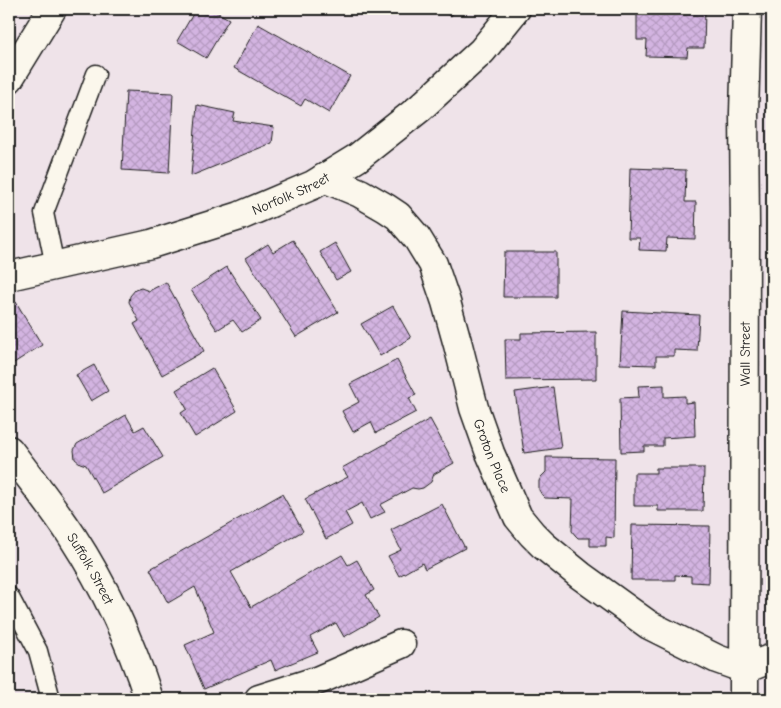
<svg xmlns="http://www.w3.org/2000/svg" width="781" height="708" viewBox="0 0 781 708" font-family="'Comic Neue',sans-serif">
	<defs>
		<pattern id="building-cross-hatch" width="8" height="8" patternUnits="userSpaceOnUse" patternTransform="scale(1.25)"><rect width="8" height="8" fill="#d3b4e1"/><path d="M0 0l8 8M0 8l8-8" fill="none" stroke="#b59ac0"/></pattern>
	</defs>
	<rect width="100%" height="100%" fill="#efe3e9"/>
	<filter id="ink" filterUnits="userSpaceOnUse"><feTurbulence type="fractalNoise" baseFrequency=".02" numOctaves="2"/><feDisplacementMap in="SourceGraphic" scale="10" xChannelSelector="R" yChannelSelector="G"/><feConvolveMatrix kernelMatrix="1 2 1 2 8 2 1 2 1" color-interpolation-filters="sRGB"/></filter>
	<g filter="url(#ink)">
		<!-- building -->
		<path fill="url(#building-cross-hatch)" stroke="#1c1c1c" d="M196,9H211L229,19L206,58L177,41Z
			M438,9H456L451,16Z
			M637,9H705L704,48H688L687,57L646,56L647,40H637Z
			M258,24L350,76L329,113L305,99L301,106L234,68Z
			M126,91L173,93L169,173L122,170Z
			M197,105L235,113L233,121L274,127L272,143L191,176Z
			M630,168L686,170L685,202H696L695,239L667,238L666,251L639,250L640,238H628Z
			M293,240L338,312L296,337L246,258L268,244L273,252Z
			M335,243L351,272L336,280L320,252Z
			M504,252H556V297H503Z
			M227,267L261,320L242,332L233,320L217,330L191,290Z
			M166,282L204,351L162,375L134,324L139,321L129,302L130,296L135,290L141,288L149,291Z
			M16,302L42,345L9,366V305Z
			M393,306L411,338L380,356L361,324Z
			M623,311L699,315L697,351L674,350V356H656V365L620,364Z
			M596,332V379L506,380L505,339H521V333Z
			M397,360L416,395L409,398L416,412L376,433L371,422L353,432L342,411L359,402L350,384Z
			M94,365L108,391L91,401L76,375Z
			M212,368L237,411L195,437L181,413L187,409L176,390Z
			M664,385V397L685,396V403L694,402L695,436L663,438V446H644V451L621,452L620,398L639,397L638,386Z
			M553,387L561,448L524,453L515,392Z
			M126,415L135,431L144,426L163,457L102,493L86,465L80,463L75,459L74,450L77,444Z
			M430,419L454,463L434,474L431,482L423,488L418,489L412,488L380,505L385,512L370,519L362,503L345,512L352,525L326,539L305,499L348,477L342,468Z
			M546,457L615,458L614,538L606,537V546H590V538H578L575,535L572,531L573,499L545,498L542,495L539,490V481L541,477L546,472Z
			M656,468H704L703,511H658V506H634V473H656Z
			M282,494L303,531L231,572L251,607L342,555L348,565L357,560L374,590L366,595L379,617L344,637L336,623L310,637L318,652L275,670L271,660L204,689L185,645L214,632L195,587L168,603L150,569Z
			M442,504L465,548L425,569L422,563L399,576L388,556L401,550L391,530Z
			M632,525L710,526L709,583L691,582V576L675,575V580H631Z"/>
		<g fill="none" stroke-linecap="round" stroke-linejoin="round">
			<defs>
				<path id="service" d="M55,266L44,213L96,74
					M9,596L38,651L51,699"/>
				<g id="minor">
					<path id="s1" d="M324,178L360,193L386,208L398,216L417,238L433,264L446,302L458,345L474,408L490,453L518,517L532,534L543,545L581,576L649,625L717,659L745,669L772,658"/>
					<path id="s2" d="M9,276L151,244L240,216L313,185L357,158L420,108L482,51L516,9"/>
					<path id="s3" d="M9,450C30,478 53,507 72,536C105,587 131,643 149,699"/>
					<path d="M259,699L319,680L401,644"/>
					<path id="s4" d="M744,699L745,227L744,113L747,9"/>
				</g>
				<path id="secondary" d="M9,79L52,9"/>
			</defs>
			<!-- service casing -->
			<use href="#service" stroke="#1c1c1c" stroke-width="21"/>
			<!-- minor casing -->
			<use href="#minor" stroke="#1c1c1c" stroke-width="31"/>
			<!-- secondary casing -->
			<use href="#secondary" stroke="#1c1c1c" stroke-width="31"/>
			<!-- service -->
			<use href="#service" stroke="#fbf7ec" stroke-width="18"/>
			<!-- minor -->
			<use href="#minor" stroke="#fbf7ec" stroke-width="28"/>
			<!-- secondary -->
			<use href="#secondary" stroke="#fbf7ec" stroke-width="28"/>
		</g>
	</g>
	<g text-anchor="middle" stroke-width="4.5" stroke-linejoin="round" paint-order="stroke">
		<!-- street labels -->
		<g font-size="14" fill="#1c1c1c" stroke="#fbf7ec">
			<text dy="5" stroke="none"><textPath href="#s2" startOffset="294">Norfolk Street</textPath></text>
			<text dy="5" stroke="none"><textPath href="#s4" startOffset="345">Wall Street</textPath></text>
			<text dy="5" stroke="none"><textPath href="#s1" startOffset="344">Groton Place</textPath></text>
			<text dy="5" stroke="none"><textPath href="#s3" startOffset="144">Suffolk Street</textPath></text>
		</g>
	</g>
	<!-- margin -->
	<rect width="781" height="708" fill="none" stroke="#fbf7ec" stroke-width="30"/>
	<rect x="15" y="15" width="751" height="678" fill="none" stroke="#1c1c1c" stroke-width="2" filter="url(#ink)"/>
</svg>
